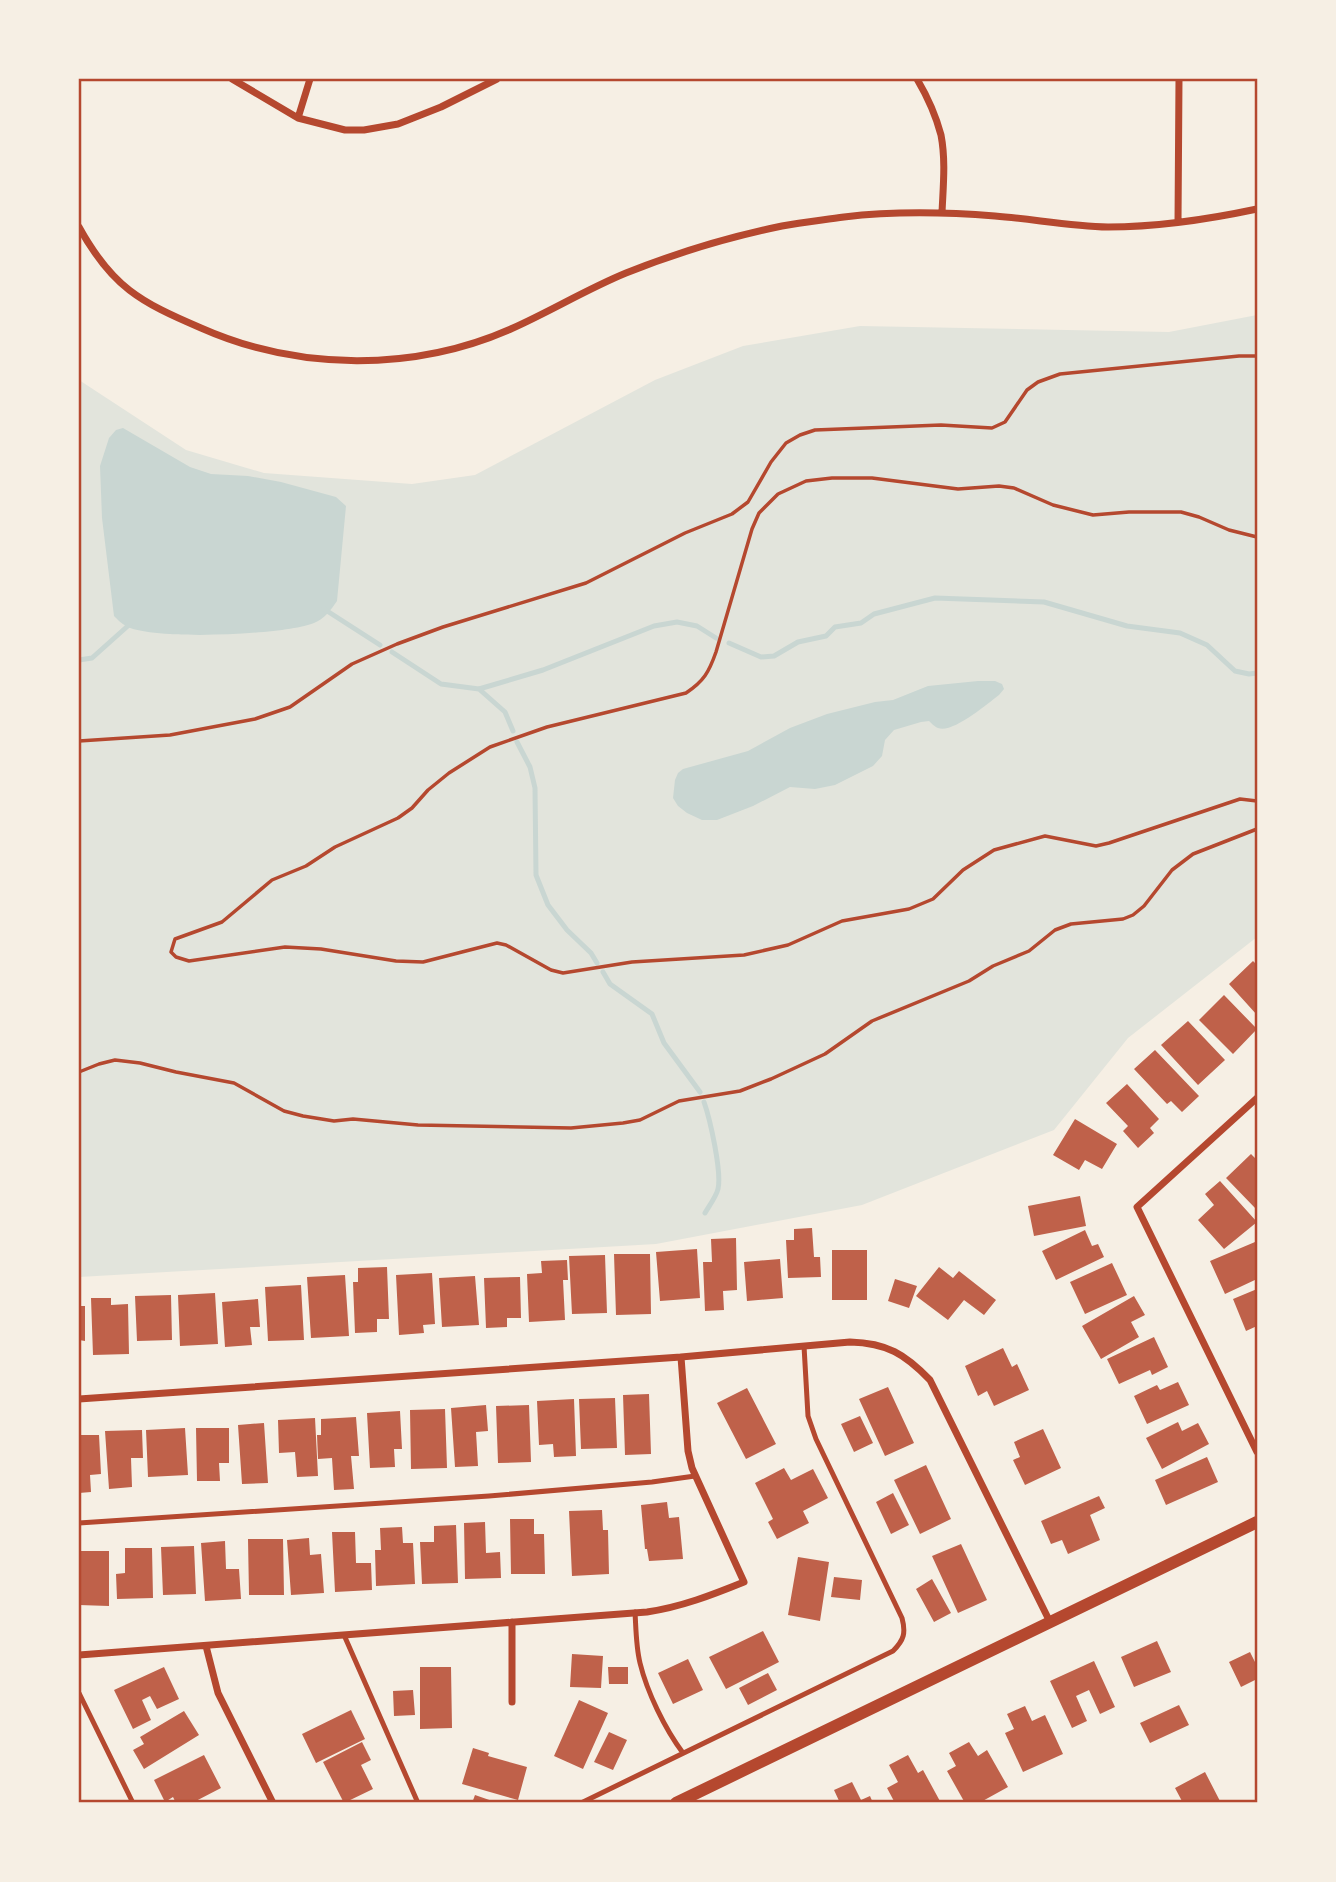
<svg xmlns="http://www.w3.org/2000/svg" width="1336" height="1882" viewBox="0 0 1336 1882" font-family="'PT Serif',serif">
	<rect width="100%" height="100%" fill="#f6efe4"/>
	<!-- green -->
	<path fill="#e2e4dc" d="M1257,315V937L1128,1038L1054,1130L862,1205L656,1244L79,1277V380L186,450L264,473L412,484L475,475L655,380L743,346L860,326L1169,332Z"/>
	<!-- water -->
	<path fill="#c9d6d2" d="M123,428L190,467L211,474L248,476L281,482L336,497L346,506L337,601C331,610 324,619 314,623C285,635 152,641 126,626C122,624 117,619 114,616L102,518L100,466L109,438L116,430Z
		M978,681H995L1002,684L1004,689L999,695C987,704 952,734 938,728C935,727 931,723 929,721L921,722L894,730L885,740L882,756L873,766L835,785L815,789L790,787L753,806L717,820H702L687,813L678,806L673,798L675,780L678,773L683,769L748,751L790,728L827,714L875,702L893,700L928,686Z"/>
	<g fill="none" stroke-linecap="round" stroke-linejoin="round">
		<!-- stream -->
		<path stroke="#c9d6d2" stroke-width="5" d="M324,609L380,645
			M729,643L761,657L774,656L798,642L826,636L835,627L861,623L874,614L935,598L1044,602L1127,626L1180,633L1207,645L1235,671L1249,674L1257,673
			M392,652L441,684L479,689L543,670L654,626L677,622L697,626L716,638
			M79,660L92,658L130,624
			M479,689L505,712L513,731
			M517,742L530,767L535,788L536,875L548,905L567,930L591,953L597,963
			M603,972L610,984L652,1014L664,1043L700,1092
			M704,1102C710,1119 722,1172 718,1189C716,1197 709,1206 705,1213"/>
	</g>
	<!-- building -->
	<path fill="#bf614a" d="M1253,961L1257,965V1015L1229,984Z
		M1224,995L1257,1029L1233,1054L1199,1020Z
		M1188,1021L1225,1060L1198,1085L1161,1045Z
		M1155,1050L1199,1096L1182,1112L1171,1101L1167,1104L1134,1069Z
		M1127,1084L1159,1119L1150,1128L1154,1133L1138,1148L1123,1131L1128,1126L1106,1103Z
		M1075,1119L1117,1144L1102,1169L1085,1160L1079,1170L1053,1155Z
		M1251,1154L1257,1160V1210L1226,1178Z
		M1220,1181L1257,1222L1224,1249L1198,1220L1214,1205L1205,1194Z
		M1080,1196L1086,1226L1034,1236L1028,1206Z
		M812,1228L814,1257H820L821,1277L788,1278L786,1240H794V1229Z
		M1085,1230L1092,1246L1098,1244L1104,1257L1056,1280L1042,1251Z
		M736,1238L737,1290L723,1291L724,1310L705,1311L703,1262H712L711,1239Z
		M1255,1242L1257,1248V1279L1225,1294L1210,1261Z
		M697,1249L700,1298L660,1301L656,1252Z
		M832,1250H867V1300H832Z
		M614,1254H650L651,1314L616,1315Z
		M605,1255L607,1313L572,1314L569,1256Z
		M780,1259L783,1298L747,1301L744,1262Z
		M567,1260L568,1280H563L565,1320L529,1322L527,1274L542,1273L541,1261Z
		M1112,1263L1127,1295L1085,1314L1070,1282Z
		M387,1267L389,1319H377V1332L355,1333L353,1282H358V1268Z
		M939,1267L953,1278L959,1271L996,1300L984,1315L964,1300L948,1320L916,1296Z
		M432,1273L435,1324L423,1325L424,1333L399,1335L396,1275Z
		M345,1275L349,1336L311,1338L307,1277Z
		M475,1276L479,1325L442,1327L439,1278Z
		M520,1277L521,1318H507V1327L486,1328L484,1278Z
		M895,1279L917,1286L909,1308L888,1301Z
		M301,1285L304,1340L268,1341L265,1287Z
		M1257,1289V1326L1246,1331L1233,1299Z
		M215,1293L218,1344L180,1346L178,1295Z
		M171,1295L172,1340L137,1341L135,1296Z
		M1134,1296L1145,1315L1131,1322L1139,1337L1101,1359L1082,1326Z
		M91,1298H111V1305L128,1304L129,1354L93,1355Z
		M258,1299L260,1327H250L252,1345L225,1347L222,1302Z
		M79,1306H85V1341L79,1340Z
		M1154,1337L1168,1367L1152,1375L1150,1370L1119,1384L1107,1359Z
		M1003,1348L1012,1367L1017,1364L1029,1390L994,1406L987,1391L978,1396L965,1366Z
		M1178,1382L1189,1405L1147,1424L1134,1396L1157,1385L1160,1390Z
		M888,1387L914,1443L885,1456L859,1399Z
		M747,1388L776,1444L746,1459L717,1403Z
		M649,1394L651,1454L625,1455L623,1395Z
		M615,1398L617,1448L581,1449L579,1399Z
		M574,1399L576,1456L554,1457L553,1444L539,1445L537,1401Z
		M486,1405L488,1431L476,1432L478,1466L455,1467L451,1408Z
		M529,1405L531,1462L498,1463L496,1406Z
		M445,1409L447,1468L411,1469L410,1410Z
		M400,1411L402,1449H394L395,1467L370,1468L367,1413Z
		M860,1416L873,1443L854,1452L841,1424Z
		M356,1417L359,1456H351L354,1489L334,1490L332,1458L318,1459L317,1435H321V1419Z
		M315,1418L318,1476L297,1477L295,1452L279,1453L278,1420Z
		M1178,1422L1182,1431L1198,1423L1209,1444L1162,1469L1146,1438Z
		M264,1423L268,1483L242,1484L238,1425Z
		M185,1428L188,1475L148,1477L146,1430Z
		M196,1428H229V1463H219L220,1481H197Z
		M1043,1429L1061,1468L1025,1485L1013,1460L1020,1457L1014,1442Z
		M142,1430L143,1458H131L132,1487L109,1489L105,1431Z
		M79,1435H99L101,1474L90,1475L91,1492L79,1493Z
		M1207,1457L1218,1482L1166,1505L1155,1480Z
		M926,1465L951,1519L920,1534L894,1480Z
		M784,1468L791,1480L813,1469L828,1498L803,1511L809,1523L777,1539L768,1522L773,1519L755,1483Z
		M893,1493L909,1525L891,1534L876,1502Z
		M1099,1496L1105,1508L1090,1515L1100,1540L1068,1554L1062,1540L1051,1544L1041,1521Z
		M667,1502L669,1518L679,1517L683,1559L649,1561L647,1549H645L641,1505Z
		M602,1510L603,1530H608L609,1574L572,1576L569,1511Z
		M510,1519H534V1534H544L545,1574H511Z
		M485,1522L486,1553L500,1552L501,1578L465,1579L464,1523Z
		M456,1525L458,1583L422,1584L420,1542H434V1526Z
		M402,1527L403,1543H413L415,1584L376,1586L375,1550H381L380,1528Z
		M332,1532H355L356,1563H371L372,1590L335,1592Z
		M309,1538L310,1555L321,1554L324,1593L291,1595L287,1540Z
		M248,1539H283L284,1595H249Z
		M225,1541L226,1569H239L241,1599L205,1601L201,1543Z
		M961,1544L987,1600L958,1613L932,1556Z
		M194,1546L196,1594L163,1595L161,1547Z
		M125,1548H152L153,1598L117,1599L116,1574L125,1573Z
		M79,1551H109V1606L79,1605Z
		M798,1557L829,1562L820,1621L788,1615Z
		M834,1577L862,1580L860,1600L831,1597Z
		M932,1579L951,1613L934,1622L916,1589Z
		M763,1631L779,1662L726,1689L709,1657Z
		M1157,1641L1171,1672L1134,1687L1121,1657Z
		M1250,1652L1257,1666V1679L1241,1687L1229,1662Z
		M572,1654L603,1656L601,1688L570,1687Z
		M688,1659L703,1690L673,1704L658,1673Z
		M1094,1661L1115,1707L1100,1714L1089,1690L1076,1696L1087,1721L1072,1728L1050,1681Z
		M164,1667L179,1699L157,1709L150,1696L142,1700L151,1720L133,1729L114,1690Z
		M420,1667H451L452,1728L420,1729Z
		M608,1667H628V1684H609Z
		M768,1673L777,1690L748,1705L739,1688Z
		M413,1690L415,1715L394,1716L393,1691Z
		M579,1700L608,1713L583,1769L554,1756Z
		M1179,1705L1189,1725L1150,1743L1140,1723Z
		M1025,1706L1032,1721L1045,1715L1063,1754L1023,1772L1005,1733L1014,1729L1007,1714Z
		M351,1710L365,1739L316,1763L302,1734Z
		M184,1711L199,1735L144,1769L133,1750L144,1744L140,1737Z
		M609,1732L627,1740L613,1770L594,1762Z
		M362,1742L371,1760L361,1765L373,1789L344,1803L323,1762Z
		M969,1742L978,1756L987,1750L1008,1787L979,1803H965L947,1771L956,1766L949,1753Z
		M473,1748L489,1753L488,1756L527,1767L518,1800L462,1784Z
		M204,1755L221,1788L192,1803H176L173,1797L165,1802L154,1780Z
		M908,1755L918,1773L923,1770L941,1803H895L887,1788L898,1782L889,1765Z
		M1205,1772L1221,1803H1183L1175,1788Z
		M852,1782L861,1800L870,1796L873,1803H840L834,1790Z
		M475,1795L498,1803H472Z"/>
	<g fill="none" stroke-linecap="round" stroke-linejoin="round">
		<!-- path -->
		<path stroke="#b5482f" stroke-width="3.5" d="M1257,537L1229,530L1199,517L1181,512H1129L1093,515L1053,505L1014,488L999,486L958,489L872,478H832L806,481L778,494L759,513L752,529L716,652C709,672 704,681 686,693L547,727L490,747L449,773L428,790L412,808L398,818L335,847L306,866L272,880L222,922L175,939L171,952L176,957L189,961L285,947L321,949L396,961L423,962L497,943L506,945L551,970L563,973L632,962L744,955L788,945L842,921L909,909L933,899L963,870L994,850L1045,836L1096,846L1109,843L1240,799L1257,801
			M79,741L170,735L255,719L290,707L352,664L397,644L443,627L586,583L685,533L732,514L748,502L771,462L786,443L800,435L815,430L941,425L992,428L1005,422L1027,390L1038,382L1060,374L1239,356H1257
			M79,1072L99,1064L115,1060L140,1063L176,1072L234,1083L284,1111L303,1116L334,1121L353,1119L418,1125L571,1128L623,1123L640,1120L679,1101L740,1091L771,1079L825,1054L872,1021L969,981L993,966L1029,951L1055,930L1071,924L1123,919L1133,915L1144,906L1172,870L1193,854L1257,829"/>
		<!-- service -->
		<path stroke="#b5482f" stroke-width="5" d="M79,1523L489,1496L652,1482L695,1476
			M635,1612C636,1629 636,1647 640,1663C647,1692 665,1729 683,1753
			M344,1635L418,1803
			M79,1693L133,1803
			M581,1803L893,1651C904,1640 906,1633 902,1618L816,1439L808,1416L804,1346"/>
		<!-- minor -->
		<path stroke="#b5482f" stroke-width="7" d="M232,79L298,118L345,130H364L398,124L441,107L497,79
			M917,79C927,96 936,116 941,135C946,161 943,188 942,213
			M298,118L310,79
			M1178,222L1179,79
			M79,227C112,287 140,302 201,328C298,371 415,372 513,328C551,311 587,289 626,273C676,253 729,237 782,226C803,222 824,220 844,217C894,211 945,212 995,216C1033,219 1070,226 1108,227C1157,227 1210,219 1257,209
			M1257,1098L1137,1207L1257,1452
			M79,1399L681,1357L850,1342C887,1343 905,1354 930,1380L1050,1622
			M512,1622V1702
			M206,1646L218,1693L273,1803
			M79,1655L647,1612C681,1607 712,1595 744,1582L692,1468L688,1451L681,1357"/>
		<!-- tertiary -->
		<path stroke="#b5482f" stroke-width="12" d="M676,1803L1257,1522"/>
	</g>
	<!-- border -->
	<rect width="1336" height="1882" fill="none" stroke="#f6efe4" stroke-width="161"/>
	<rect x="80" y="80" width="1176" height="1721" fill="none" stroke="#b5482f" stroke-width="2.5"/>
</svg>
